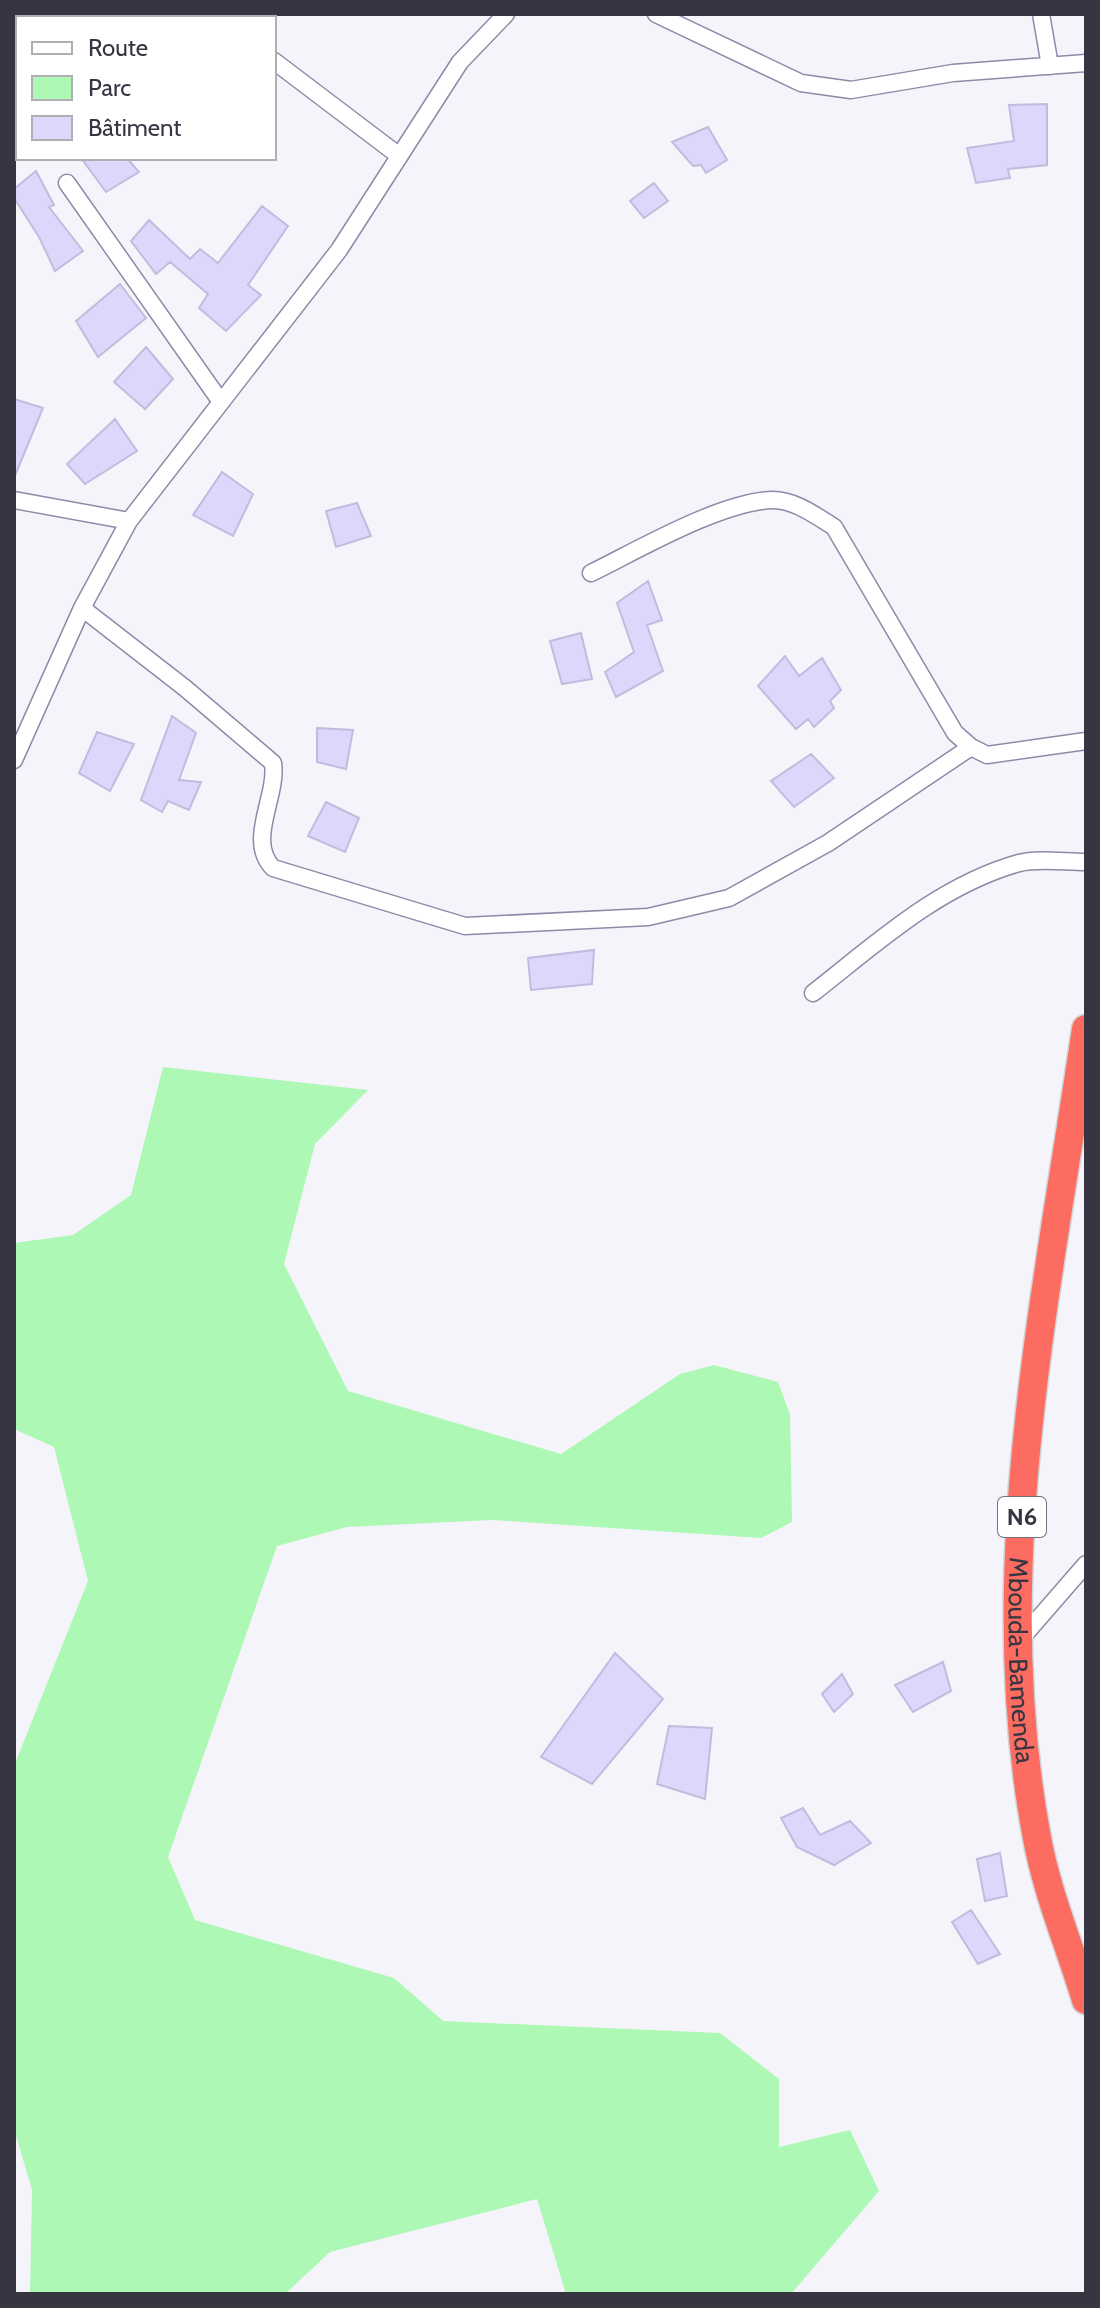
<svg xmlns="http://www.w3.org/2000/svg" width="1100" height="2308" viewBox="0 0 1100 2308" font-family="Cabin,sans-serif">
	<rect width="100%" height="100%" fill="#f6f4fb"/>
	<!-- green -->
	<path fill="#adf8b5" d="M163,1067L368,1090L315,1144L284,1264L348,1391L561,1454L680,1374L714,1365L778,1382L790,1414L792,1522L761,1538L492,1520L347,1527L277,1546L168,1857L195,1920L394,1978L443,2021L720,2033L779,2079V2147L850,2130L879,2191L791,2294H566L537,2199L330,2252L285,2294H30L32,2190L14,2129V1766L88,1581L54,1447L14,1429V1243L73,1235L131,1195Z"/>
	<!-- building -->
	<path fill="#dbd8fb" stroke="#bfbcde" stroke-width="2" d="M1047,104V165L1008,169L1010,178L976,183L967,148L1014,141L1009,105Z
		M708,127L727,160L706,173L701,165L693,166L672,142Z
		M81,158H127L139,172L106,192Z
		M36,171L54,205L49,207L83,251L55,271L39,237L14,198V189Z
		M654,183L668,201L644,218L630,201Z
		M262,206L288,226L248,285L261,295L226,331L199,308L208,294L170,262L156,274L131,241L149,220L190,259L200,249L218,263Z
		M120,284L146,318L98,357L76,321Z
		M146,347L173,379L145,409L114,382Z
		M14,399L43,408L14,478Z
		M115,419L137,451L85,484L67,464Z
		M222,472L253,494L233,536L193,515Z
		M357,503L371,536L336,547L326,511Z
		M648,581L662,620L647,625L663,671L616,697L605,672L634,652L617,603Z
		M581,633L592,679L562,684L550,641Z
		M785,656L799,676L822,658L841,690L830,701L834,708L814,727L808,719L796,729L758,686Z
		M172,716L196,733L179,780L201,782L189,810L168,801L162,812L141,800Z
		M317,728L353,730L346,769L317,762Z
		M97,732L134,744L110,791L79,773Z
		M811,754L834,778L794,807L771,781Z
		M326,802L359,818L345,852L308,836Z
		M594,950L592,984L531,990L528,958Z
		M615,1653L663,1699L592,1784L541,1757Z
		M943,1662L951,1691L913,1712L895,1685Z
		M842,1674L853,1694L834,1712L822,1694Z
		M669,1726L712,1728L705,1799L657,1784Z
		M803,1808L820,1835L850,1821L871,1843L834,1865L797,1847L781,1818Z
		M1000,1853L1007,1896L985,1901L977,1859Z
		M971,1910L1000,1954L978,1964L952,1922Z"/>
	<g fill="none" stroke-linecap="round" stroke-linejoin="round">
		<defs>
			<path id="street" d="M182,14L191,18
				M656,14L801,83L851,90L953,73L1086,63
				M1041,14L1050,66
				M274,61L398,155
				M67,183L221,402
				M14,500L129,521
				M591,573C638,550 722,501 773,500C795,500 816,516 834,527L955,733L971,747L987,755L1086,741
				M82,608L185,688L273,763C278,797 246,840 273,868L465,926L648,917L729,898L828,843L971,747
				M14,760L82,608L129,521L339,250L460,62L506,14
				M813,993C877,943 938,886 1019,863C1038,858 1065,862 1086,862
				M1019,1641L1086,1564"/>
			<g id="highway">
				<path id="s1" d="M1086,1029C1047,1295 986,1570 1037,1838C1047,1893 1070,1947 1086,2000"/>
			</g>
		</defs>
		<!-- street casing -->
		<use href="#street" stroke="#9088a8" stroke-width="19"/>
		<!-- highway casing -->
		<use href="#highway" stroke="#d3d3d5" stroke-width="31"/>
		<!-- street -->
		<use href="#street" stroke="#fff" stroke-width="16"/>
		<!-- highway -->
		<use href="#highway" stroke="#fc6c60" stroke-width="28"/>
	</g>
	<g text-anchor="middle" stroke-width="6" stroke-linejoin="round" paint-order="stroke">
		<!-- shield labels -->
		<rect fill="#fff" stroke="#74727b" stroke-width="2" x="998" y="1497" width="48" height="40" rx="6"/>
		<g font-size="24" font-weight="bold" fill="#383542">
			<text x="1022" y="1525">N6</text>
		</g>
		<!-- street labels -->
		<g font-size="26" fill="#383542" stroke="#fff">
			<text dy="9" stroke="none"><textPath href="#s1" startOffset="636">Mbouda-Bamenda</textPath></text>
		</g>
	</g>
	<!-- border -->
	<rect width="1100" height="2308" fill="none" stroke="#383542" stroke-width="32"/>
	<!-- legend -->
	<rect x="16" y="16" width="260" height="144" fill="#ffffff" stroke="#afaeb3" stroke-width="2"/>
	<rect x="32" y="42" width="40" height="12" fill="#ffffff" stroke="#afaeb3" stroke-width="2"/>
	<text x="88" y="56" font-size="24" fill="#383542">Route</text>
	<rect x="32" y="76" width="40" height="24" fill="#adf8b5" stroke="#afaeb3" stroke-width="2"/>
	<text x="88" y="96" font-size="24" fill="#383542">Parc</text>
	<rect x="32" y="116" width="40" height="24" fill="#dbd8fb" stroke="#afaeb3" stroke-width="2"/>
	<text x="88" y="136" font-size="24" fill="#383542">Bâtiment</text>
</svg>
